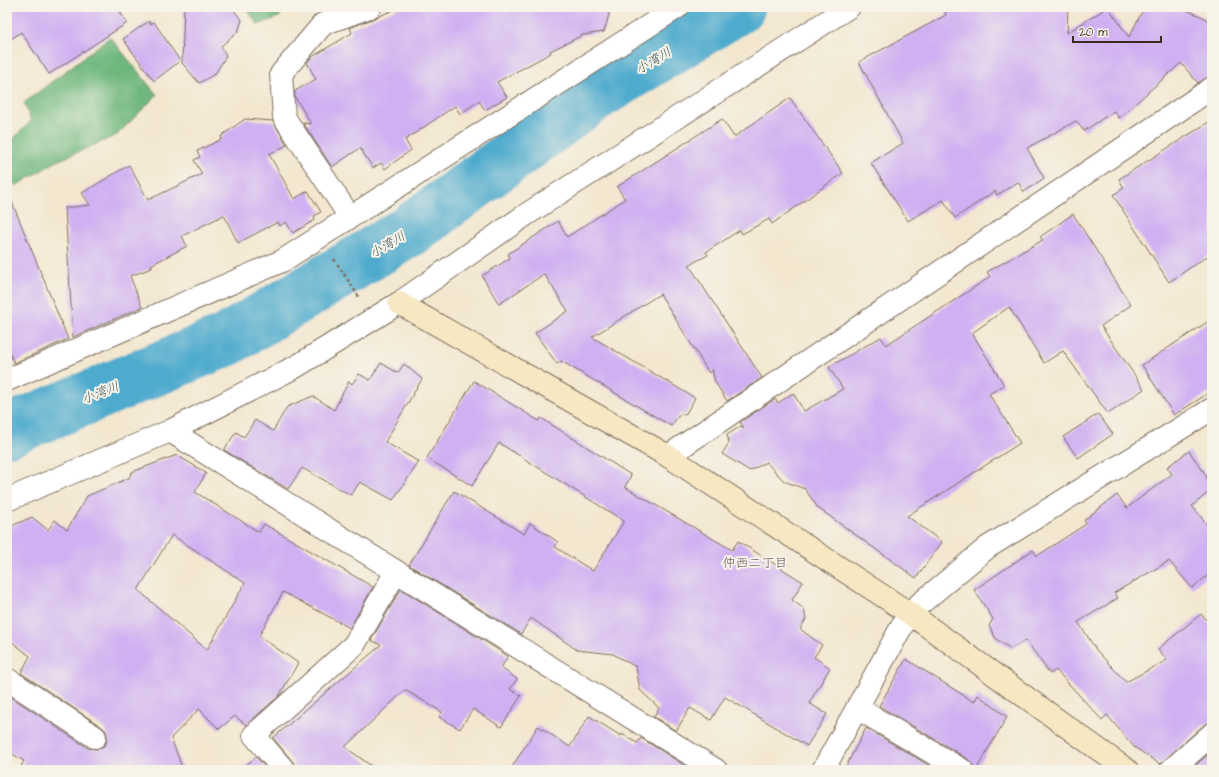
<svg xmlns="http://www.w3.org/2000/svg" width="1219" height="777" viewBox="0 0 1219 777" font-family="'Architects Daughter','Klee One',sans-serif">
	<rect width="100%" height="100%" fill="#f7f3e8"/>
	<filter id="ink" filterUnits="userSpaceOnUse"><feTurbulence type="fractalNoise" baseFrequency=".025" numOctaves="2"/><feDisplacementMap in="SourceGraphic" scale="8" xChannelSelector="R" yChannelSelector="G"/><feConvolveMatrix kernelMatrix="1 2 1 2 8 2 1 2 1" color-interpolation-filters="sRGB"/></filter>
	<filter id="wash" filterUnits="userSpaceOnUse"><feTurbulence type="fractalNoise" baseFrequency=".012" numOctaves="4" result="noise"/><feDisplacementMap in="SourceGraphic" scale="16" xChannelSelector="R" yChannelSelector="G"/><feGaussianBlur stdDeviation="0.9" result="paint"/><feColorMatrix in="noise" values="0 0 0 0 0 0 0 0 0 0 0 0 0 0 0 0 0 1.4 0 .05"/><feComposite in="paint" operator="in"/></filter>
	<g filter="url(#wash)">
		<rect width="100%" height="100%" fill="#f3e7d0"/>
		<!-- forest -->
		<path fill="#6eb77e" stroke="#54704e" d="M245,7H285L279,17L258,25Z
			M110,37L157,95L117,135L57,161L16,186L7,176V145L31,121L24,103Z"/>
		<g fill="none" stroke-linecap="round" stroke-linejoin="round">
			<!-- river -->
			<path stroke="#50abce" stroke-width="53" d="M7,431L227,340L409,231L595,95L739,7"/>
		</g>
		<g id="blocks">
			<!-- building -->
			<path fill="#cfb0f2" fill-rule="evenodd" d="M7,7H117L127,23L49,74L21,32L7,42Z
				M184,7H231L242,20L238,32L221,46L226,56L215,74L199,83L182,63Z
				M401,7H611L604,32L583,35L550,51L551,53L497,82L507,97L485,110L479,101L460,114L455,106L405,140L411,150L385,169L381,163L373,168L360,148L332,167L303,123L311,124L295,97V91L316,79L307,63L312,57L352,33L350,28Z
				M944,7H1068L1067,33L1108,7L1129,37L1144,8L1180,7L1205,18L1212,27V76L1198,83L1181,63L1119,118L1114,111L1084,131L1076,121L1027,148L1044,178L1024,192L1018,182L997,195L995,191L955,218L943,200L908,221L871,163L903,143L859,62L946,15Z
				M149,21L150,24L154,22L180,61L154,81L123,39Z
				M790,98L843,173L772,224L769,219L742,234L740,230L706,252L708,255L689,265L762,378L727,401L715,382L712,369L709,373L660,294L592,337L695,398L685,415L680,414L671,426L561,361L557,364L535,333L568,311L544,274L499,304L482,276L510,258L508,254L558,221L567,237L625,199L617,187L722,119L734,137Z
				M245,119L273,121L287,145L269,154L294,199L308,191L321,212L314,216L315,220L293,233L286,222L280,226L278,222L238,243L224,215L182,236L187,246L151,265L152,268L130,276L142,307L73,337L65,208L90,205L82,193L129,165L148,200L202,174L194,160L200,157L197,151L222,139L221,136Z
				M1212,120V253L1169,282L1113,195L1124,188L1119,179Z
				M7,190L68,339L14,363L7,347Z
				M1073,214L1131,305L1101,326L1144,389L1108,414L1063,351L1044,363L1009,307L972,333L1004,385L989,394L1020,443L907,516L942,542L916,578L818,508L805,489L784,481L766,462L750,471L722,454L729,443L727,435L741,426L744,428L740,422L775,399L778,403L793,393L804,411L843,389L829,367L881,337L886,345L990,277L987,272L1043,240L1040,237Z
				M1212,319V391L1174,415L1142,365Z
				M381,363L398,373L404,364L422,379L385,442L419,462L393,500L360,482L351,495L302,468L288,489L224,450L236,432L244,437L255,420L273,431L287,407L313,396L334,410L349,381L352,384L359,374L370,380Z
				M474,381L539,421L541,418L631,475L625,487L732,550L738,541L803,582L792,600L804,609L806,619L800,629L822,645L814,657L830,668L809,703L827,714L807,746L725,697L711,720L690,708L676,731L654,717L659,708L640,690L636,667L613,654L577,650L531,618L521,634L409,565L454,491L524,534L530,523L558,542L555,547L593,571L624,521L499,443L472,486L427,458Z
				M1098,414L1113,434L1078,458L1063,437Z
				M1189,451L1206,475L1210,491L1192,506L1212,531V572L1192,588L1169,561L1114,593L1118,598L1078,622L1097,651L1126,682L1167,660L1158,649L1201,614L1212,626V722L1204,725L1160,764L1134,747L1107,715L1102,720L1056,670L1050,674L1026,640L1011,649L996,639L989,626L993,619L974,590L1033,550L1037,556L1086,524L1084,520L1117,495L1127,508L1172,474L1167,467Z
				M177,455L206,473L195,492L259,532L264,524L373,587L350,628L283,592L259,636L298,663L279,696L246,725L235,716L219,729L199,709L171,738L183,770H19L24,761L7,751L8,695L88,748L95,749L101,748L106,744L107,737L106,731L102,727L21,673L30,656L7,638V528L32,517L48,530L55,520L67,530L87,496L129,478L132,472ZM172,535L245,583L207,650L138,590Z
				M401,589L508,656L501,668L517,679L510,689L521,696L501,727L473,709L460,729L439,717L442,712L405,690L345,747L377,770H296L293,762L273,738L381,645L371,640Z
				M906,659L974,702L978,695L1007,717L976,770L968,759L879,706Z
				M589,716L621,736L622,734L637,743L641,738L692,770H510L538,726L570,747Z
				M866,728L937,770H844Z
				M1212,751V770H1190Z
				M256,757L268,770H240Z"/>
		</g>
	</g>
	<g filter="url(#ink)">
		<use href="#blocks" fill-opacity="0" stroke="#7b6c5c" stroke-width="1"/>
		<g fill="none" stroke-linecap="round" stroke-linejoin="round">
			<defs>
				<path id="street" d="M350,217L284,117L281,74L323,24L370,7
					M7,380L282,261L678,7
					M170,431L716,770
					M668,456L1212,88
					M7,500L170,431L297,366L399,303L527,214L849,7
					M7,679L95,737
					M857,708L962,770
					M284,770L254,735L354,645L396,572
					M823,770L909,613L988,547L1212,409
					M1171,770L1212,734"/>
				<path id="secondary" d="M399,303L668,456L909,613L1127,770"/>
			</defs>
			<!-- street casing -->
			<use href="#street" stroke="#7b6c5c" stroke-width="24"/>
			<!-- secondary casing -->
			<use href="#secondary" stroke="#7b6c5c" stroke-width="24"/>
			<!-- path -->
			<path stroke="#7b6c5c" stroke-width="2.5" stroke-dasharray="3 3" stroke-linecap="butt" d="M334,259L359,297"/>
			<!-- street -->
			<use href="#street" stroke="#fff" stroke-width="22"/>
			<!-- secondary -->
			<use href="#secondary" stroke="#f7e8c3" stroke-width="22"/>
		</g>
	</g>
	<g text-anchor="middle" stroke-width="4" stroke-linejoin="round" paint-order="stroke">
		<!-- water labels -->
		<g font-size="13" font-style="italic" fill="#42575c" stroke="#f7f3e8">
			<text transform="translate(653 60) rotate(-32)" y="5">小湾川</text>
			<text transform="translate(387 244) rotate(-31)" y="5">小湾川</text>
			<text transform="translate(100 392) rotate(-22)" y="5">小湾川</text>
		</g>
		<!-- neighbourhood labels -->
		<g font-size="13" fill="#6f5968" stroke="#f7f3e8">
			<text x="755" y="567">仲西二丁目</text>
		</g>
	</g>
	<!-- margin -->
	<rect width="1219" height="777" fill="none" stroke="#f7f3e8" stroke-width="24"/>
	<!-- scale -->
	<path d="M1073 36v6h88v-6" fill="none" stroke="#3b2a1e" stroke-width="2"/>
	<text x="1079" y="36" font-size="12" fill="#3b2a1e" stroke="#f7f3e8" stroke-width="3" paint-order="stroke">20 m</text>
</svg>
